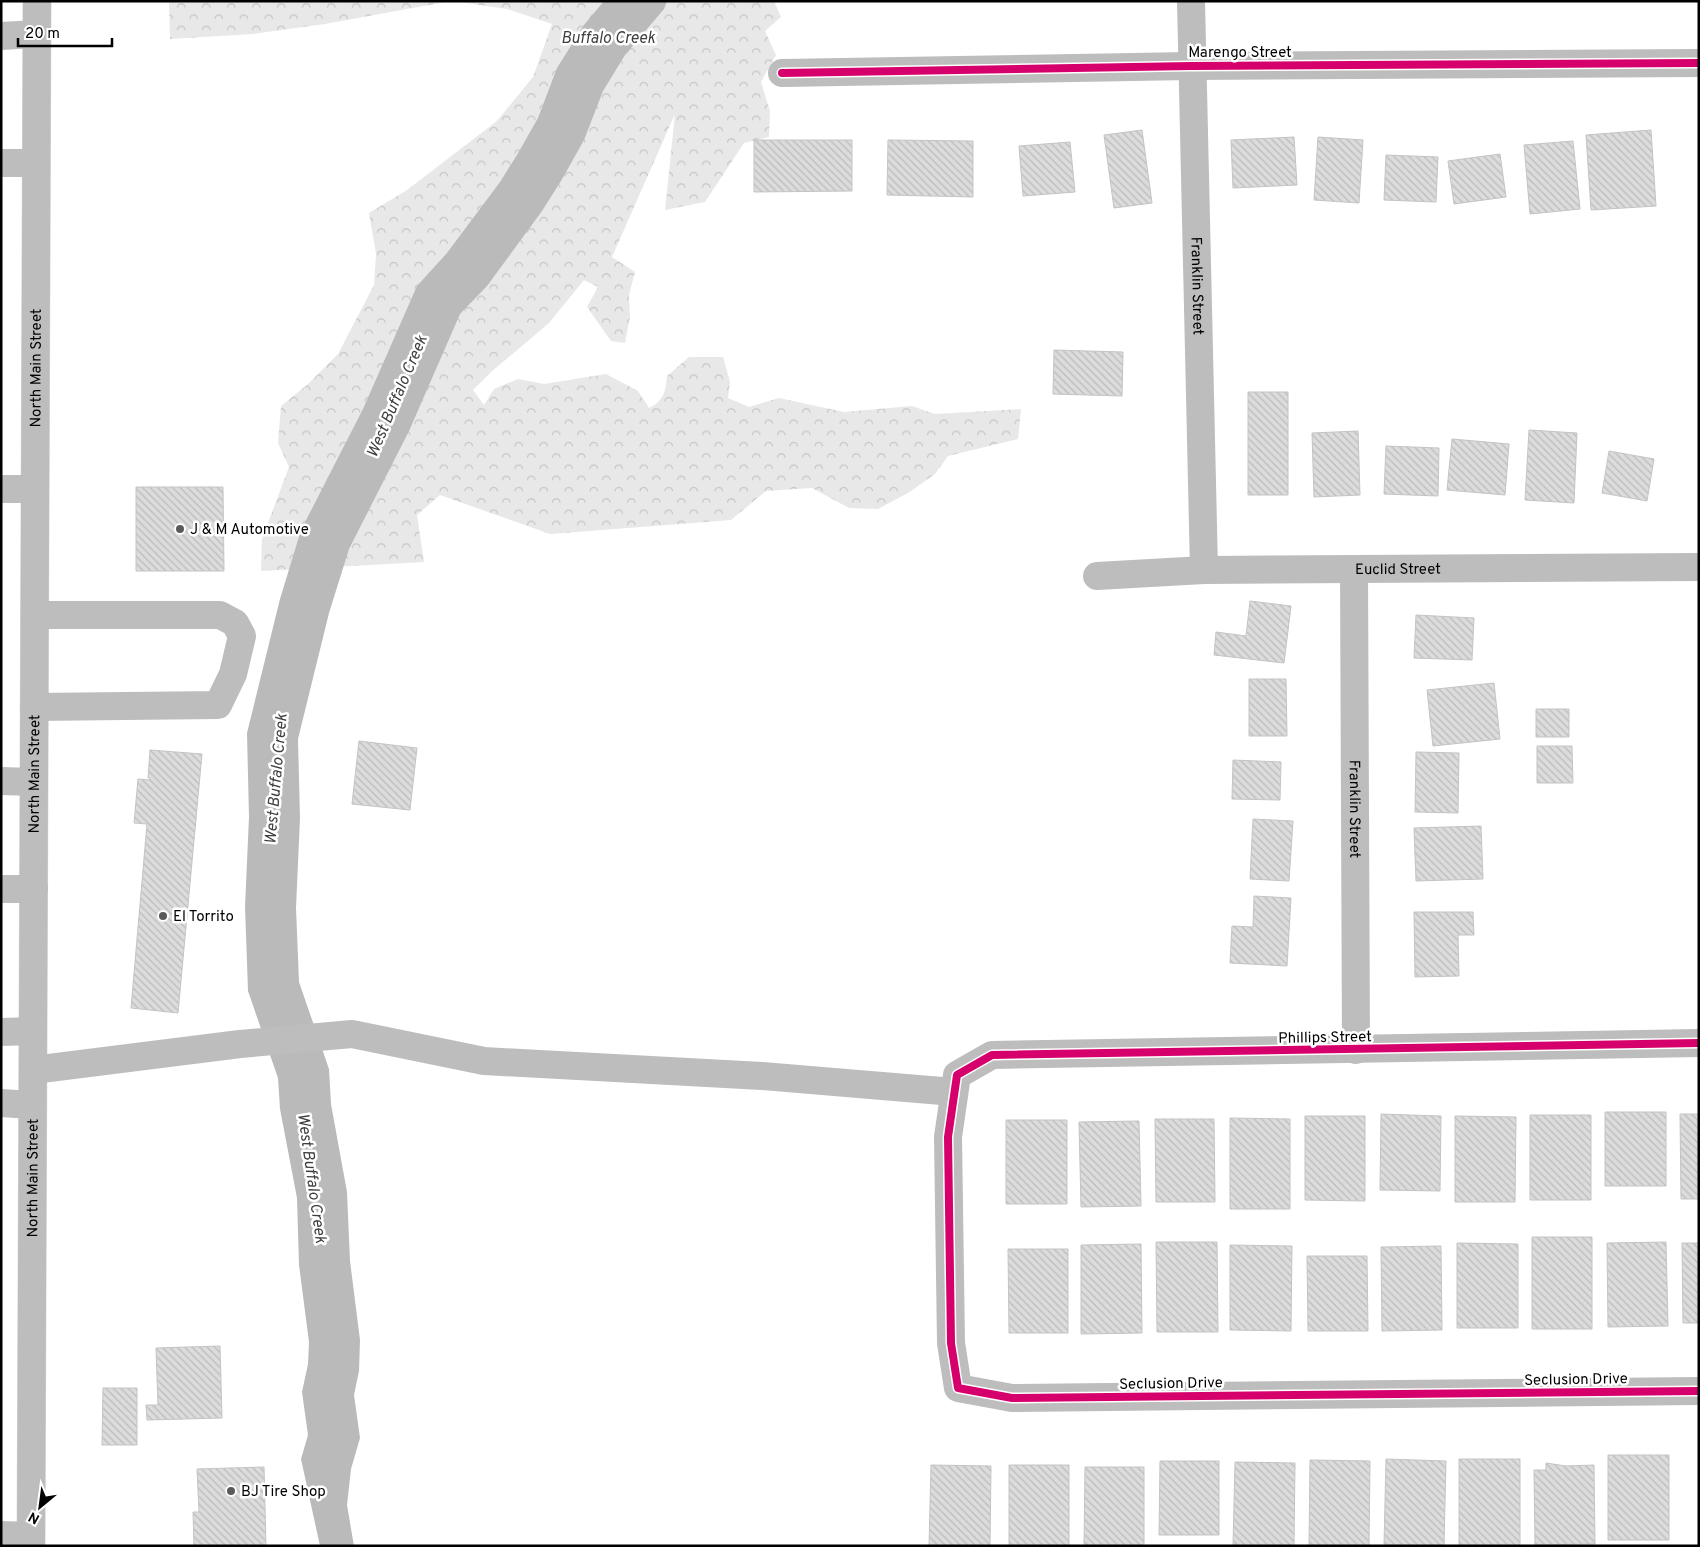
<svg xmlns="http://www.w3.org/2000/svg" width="1700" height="1547" viewBox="0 0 1700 1547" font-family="Overpass,sans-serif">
	<defs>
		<pattern id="forest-crowns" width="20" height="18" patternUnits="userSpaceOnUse" patternTransform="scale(1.25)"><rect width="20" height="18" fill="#e8e8e8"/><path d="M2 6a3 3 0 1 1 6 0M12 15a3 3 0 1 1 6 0" fill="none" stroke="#c5c5c5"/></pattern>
		<pattern id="building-back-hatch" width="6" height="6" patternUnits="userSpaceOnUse" patternTransform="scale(1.25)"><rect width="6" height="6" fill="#dcdcdc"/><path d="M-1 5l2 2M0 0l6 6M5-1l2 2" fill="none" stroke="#bbb"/></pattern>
	</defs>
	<rect width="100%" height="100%" fill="#fff"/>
	<!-- forest -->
	<path fill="url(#forest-crowns)" d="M169,1H451L325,24L253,34L170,39Z
		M453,1H774L781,17L765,31L776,55L761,82L770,111L769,137L744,143L705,202L665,210L675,114L612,257L635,272L629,295L630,317L625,343L611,341L587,307L598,287L584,280L549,323L491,372L473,390L484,405L494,389L518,379L544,384L606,374L638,391L649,408C664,401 666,390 667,376L689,357H723L730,382L728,398L749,407L779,398L844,412L912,406L935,414L1021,409L1018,439L948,456L935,474L908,493L878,509L849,508L812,488L766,491L731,520L550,534L440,495L417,515L424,562L261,571L262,539L289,467L278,443L281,406L308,384L338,354L374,285L376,254L369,213L407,190L497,121L533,77L552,24L507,9Z"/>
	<!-- water -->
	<path fill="#bababa" d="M604,1H667L664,9L625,55L603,91L584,140L561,181L542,211L487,286L460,314L409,431L349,549L329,613L298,739L300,818L296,908L299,982L329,1069L331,1104L347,1192L350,1261L360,1340L359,1371L354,1395L360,1438L351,1469L347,1505L354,1546H320L301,1459L308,1435L302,1392L308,1364L309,1342L299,1265L297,1198L280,1109L278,1078L248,991L245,907L249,817L247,733L280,599L301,530L363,409L417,286L447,253L500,182L517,155L538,118L557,68L584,25Z"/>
	<!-- building -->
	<path fill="url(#building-back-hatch)" stroke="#c4c4c4" d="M1142,130L1152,203L1114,208L1104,135Z
		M1651,130L1656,206L1591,210L1586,135Z
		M1294,137L1297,185L1233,188L1231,140Z
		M1318,137L1363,140L1359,203L1314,200Z
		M754,140H852V191L754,192Z
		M888,140L973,141V197L887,195Z
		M1573,141L1580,209L1530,214L1524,145Z
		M1070,142L1075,192L1023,196L1019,146Z
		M1500,154L1506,197L1454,204L1448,161Z
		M1386,155L1438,157L1436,202L1384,200Z
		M1054,350L1123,352L1122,396L1053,394Z
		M1248,392H1288V495H1248Z
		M1529,430L1577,433L1574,503L1525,500Z
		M1358,431L1360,495L1314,497L1312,433Z
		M1452,439L1509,444L1505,495L1447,490Z
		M1386,446L1439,448L1438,496L1384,494Z
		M1609,451L1654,459L1647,501L1602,493Z
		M136,487H223L224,571H136Z
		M1250,601L1291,606L1284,663L1214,655L1216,632L1246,636Z
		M1416,615L1474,618L1472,660L1414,658Z
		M1249,679H1286L1287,736H1249Z
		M1494,683L1500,739L1433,746L1427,690Z
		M1536,709H1569V737H1536Z
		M359,741L417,748L410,810L352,804Z
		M1537,746H1572L1573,783H1537Z
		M150,750L202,754L178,1013L131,1008L147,824L134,823L138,779L150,780V778H148Z
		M1416,752L1459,753L1458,813L1415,812Z
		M1233,760L1281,762L1280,800L1232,799Z
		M1253,819L1293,821L1289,881L1250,879Z
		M1481,826L1483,879L1416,881L1414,828Z
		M1254,896L1291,898L1287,966L1230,963L1232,926L1253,927Z
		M1414,912H1473L1474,935H1458L1459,976L1415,977Z
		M1605,1112H1666V1186H1605Z
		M1381,1114L1441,1116L1440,1191L1380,1190Z
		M1680,1114H1699V1199H1681Z
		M1530,1115H1591V1200H1530Z
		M1305,1116H1365V1201L1305,1200Z
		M1455,1116L1516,1117L1515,1202H1455Z
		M1230,1118L1290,1119V1209H1230Z
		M1155,1119H1214L1215,1202H1156Z
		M1006,1120H1067V1204H1006Z
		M1139,1121L1141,1206L1081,1207L1079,1122Z
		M1532,1237H1592V1329H1532Z
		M1156,1242H1217L1218,1332H1157Z
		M1666,1242L1668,1326L1608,1327L1607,1243Z
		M1457,1243L1518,1244V1328H1457Z
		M1682,1243H1699V1323H1683Z
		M1141,1244L1142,1333L1081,1334V1245Z
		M1230,1245L1292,1246L1291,1331L1230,1330Z
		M1441,1246L1442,1330L1382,1331L1381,1247Z
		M1008,1249H1068V1333H1009Z
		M1307,1256H1367L1368,1331H1308Z
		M220,1346L222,1418L147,1420L146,1405H158L156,1348Z
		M103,1388H137V1445H102Z
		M1608,1455H1669V1540H1608Z
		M1386,1459L1446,1461L1444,1546L1384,1545Z
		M1459,1459H1520V1546H1459Z
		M1310,1460L1370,1461L1369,1546H1309Z
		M1160,1461H1219V1535H1159Z
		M1235,1462L1295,1463L1294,1546H1233Z
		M1546,1463L1566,1466L1594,1465L1595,1544L1535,1545L1534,1470H1546Z
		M931,1465L991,1466L990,1546H929Z
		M1009,1465H1069V1546H1009Z
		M264,1467L266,1546H194L193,1512H199L197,1469Z
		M1085,1467H1144V1546H1084Z"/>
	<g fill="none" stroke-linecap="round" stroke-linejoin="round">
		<defs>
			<g id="major">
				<path id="s4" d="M31,1546L37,1"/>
			</g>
		</defs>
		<!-- major casing -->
		<use href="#major" stroke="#dbdbdb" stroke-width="29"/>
		<!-- minor -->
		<g stroke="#bdbdbd" stroke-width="28">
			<path id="s1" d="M1191,1L1204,570"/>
			<path d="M1,36L36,34"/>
			<path d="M782,73L1191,66L1699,63"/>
			<path d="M1,163H36"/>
			<path d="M1,489H34"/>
			<path id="s2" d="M1354,569L1356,1050"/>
			<path id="s3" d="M1097,576L1204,570L1699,567"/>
			<path d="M34,707L218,705L233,674L242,636L235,623L220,615H35"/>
			<path d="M1,781L33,782"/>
			<path d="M1,889H34"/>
			<path d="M1,1032L33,1031"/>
			<path d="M1699,1043L992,1055L957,1075L948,1137L951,1343L958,1388L1012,1398L1699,1391"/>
			<path d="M33,1070L240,1044L352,1034L484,1061L762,1076L954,1092"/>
			<path d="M1,1103L32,1105"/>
			<path d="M1,1535L31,1536"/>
		</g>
		<!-- major -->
		<use href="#major" stroke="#bdbdbd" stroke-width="28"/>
		<defs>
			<path id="cycleway" d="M782,73L1191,66L1699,63
				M1699,1043L992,1055L957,1075L948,1137L951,1343L958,1388L1012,1398L1699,1391"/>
		</defs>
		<!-- cycleway casing -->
		<use href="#cycleway" stroke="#fff" stroke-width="11"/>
		<!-- cycleway -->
		<use href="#cycleway" stroke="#d6006c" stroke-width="8"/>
	</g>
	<!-- markers -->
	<g fill="#595959" stroke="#fff" stroke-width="2">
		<circle cx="180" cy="529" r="5"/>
		<circle cx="163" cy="916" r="5"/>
		<circle cx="231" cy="1491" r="5"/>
	</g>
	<g text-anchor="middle" stroke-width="5" stroke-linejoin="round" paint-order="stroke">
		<!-- street labels -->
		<g font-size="15" fill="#000" stroke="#fff">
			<text x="1240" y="57">Marengo Street</text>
			<text dy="5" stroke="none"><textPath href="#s1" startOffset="285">Franklin Street</textPath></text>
			<text dy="5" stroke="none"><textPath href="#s4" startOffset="1178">North Main Street</textPath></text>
			<text dy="5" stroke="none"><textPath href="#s3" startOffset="301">Euclid Street</textPath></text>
			<text dy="5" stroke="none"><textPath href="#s4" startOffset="772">North Main Street</textPath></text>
			<text dy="5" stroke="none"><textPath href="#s2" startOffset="240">Franklin Street</textPath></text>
			<text transform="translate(1325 1037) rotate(-1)" y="5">Phillips Street</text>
			<text dy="5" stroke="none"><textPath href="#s4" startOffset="368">North Main Street</textPath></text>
			<text transform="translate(1576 1379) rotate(-1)" y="5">Seclusion Drive</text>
			<text transform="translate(1171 1383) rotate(-1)" y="5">Seclusion Drive</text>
		</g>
		<!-- poi labels -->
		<g font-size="15" fill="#000" stroke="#fff" text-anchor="start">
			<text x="190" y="534">J &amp; M Automotive</text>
			<text x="173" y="921">El Torrito</text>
			<text x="241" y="1496">BJ Tire Shop</text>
		</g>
		<!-- water labels -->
		<g font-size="16" font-style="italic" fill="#3e3e3e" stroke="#fff">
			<text x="608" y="43">Buffalo Creek</text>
			<text transform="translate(396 396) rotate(-67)" y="6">West Buffalo Creek</text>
			<text transform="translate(275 779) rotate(-85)" y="6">West Buffalo Creek</text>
			<text transform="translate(313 1178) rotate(82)" y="6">West Buffalo Creek</text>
		</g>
	</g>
	<!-- border -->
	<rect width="1700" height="1547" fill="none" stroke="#000000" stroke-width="5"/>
	<!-- north arrow -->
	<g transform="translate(40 1507) rotate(209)" stroke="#ffffff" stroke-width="4" paint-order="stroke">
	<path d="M0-4L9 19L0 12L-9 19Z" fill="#000000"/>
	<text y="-8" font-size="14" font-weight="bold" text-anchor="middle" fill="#000000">N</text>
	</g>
	<!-- scale -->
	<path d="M18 38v8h94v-8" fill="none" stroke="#000000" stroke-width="2.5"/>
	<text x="25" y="38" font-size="15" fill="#000000" stroke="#ffffff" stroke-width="4" paint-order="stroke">20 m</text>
</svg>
